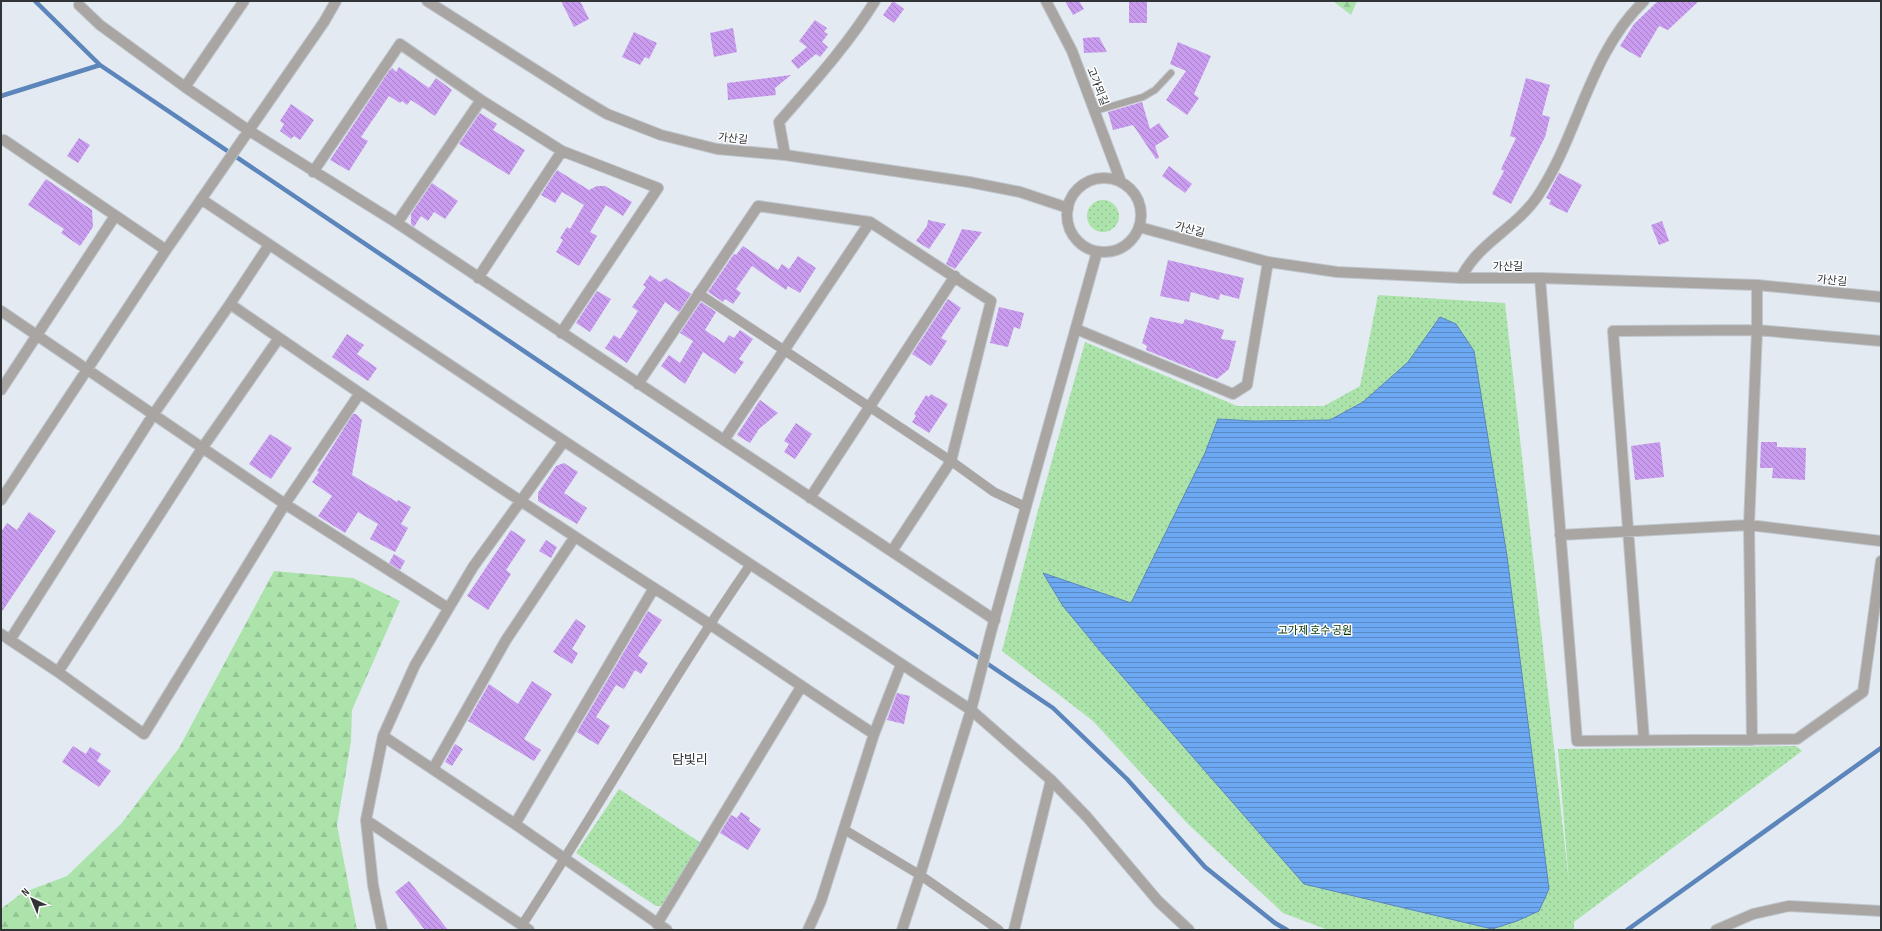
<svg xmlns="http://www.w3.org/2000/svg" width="1882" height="931" viewBox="0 0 1882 931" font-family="'Sofia Sans Condensed','Noto Sans KR',sans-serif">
	<defs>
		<pattern id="grass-dots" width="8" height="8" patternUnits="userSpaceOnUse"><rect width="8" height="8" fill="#abe3ab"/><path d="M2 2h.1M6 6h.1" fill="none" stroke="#94c394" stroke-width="1.8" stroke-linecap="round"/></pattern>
		<pattern id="forest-firs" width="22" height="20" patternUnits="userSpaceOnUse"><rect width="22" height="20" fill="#abe3ab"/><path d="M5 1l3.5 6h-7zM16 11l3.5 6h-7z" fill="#94c394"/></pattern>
		<pattern id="water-rules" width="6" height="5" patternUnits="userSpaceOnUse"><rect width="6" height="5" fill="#6da8f3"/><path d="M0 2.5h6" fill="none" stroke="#5a8ac6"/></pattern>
		<pattern id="building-back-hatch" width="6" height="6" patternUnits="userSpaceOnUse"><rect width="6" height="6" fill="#ca9cf0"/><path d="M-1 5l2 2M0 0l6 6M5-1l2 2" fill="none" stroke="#a580c3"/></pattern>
	</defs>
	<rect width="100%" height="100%" fill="#e3eaf1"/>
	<!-- grass -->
	<path fill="url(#grass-dots)" d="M1087 216a16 16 0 1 1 32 0a16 16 0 1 1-32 0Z
		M1378,295L1505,303L1569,883L1558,749L1796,746L1802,751L1574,922V930H1328L1283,913L1187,823L1093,721L1002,651L1037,514L1085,342L1237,406H1324L1360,386Z
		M619,789L704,845L663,906H656L576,853Z"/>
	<!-- forest -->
	<path fill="url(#forest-firs)" d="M1333,1H1357L1351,15Z
		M274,571L353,578L400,601L352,710L351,741L337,825L357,930H1V909L22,893L67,876L121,824L179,748Z"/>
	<!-- water -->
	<path fill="url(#water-rules)" stroke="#5b85bb" d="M1440,317L1456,324L1474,351L1507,556L1549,889L1539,911L1517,921L1492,929L1304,884L1101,652L1063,606L1043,573L1131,603L1205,453L1218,419L1254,421L1330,420L1363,402L1408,362Z"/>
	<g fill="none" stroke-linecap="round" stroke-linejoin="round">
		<!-- stream -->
		<path stroke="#5b85bb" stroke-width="4.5" d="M35,1L100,65
			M1,96L100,65L1053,708L1127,779L1205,867L1275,923L1287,930
			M1627,930L1881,748"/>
	</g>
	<!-- building -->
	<path fill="url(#building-back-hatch)" d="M561,1H580L589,19L574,27Z
		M893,1L904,9L894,23L883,15Z
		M1065,1H1079L1084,9L1073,15Z
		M1129,1H1147V23H1129Z
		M1658,1H1699L1668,30L1659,26L1640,58L1620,46L1634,24Z
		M815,20L827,28L824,32L828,34L822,42L828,47L820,57L816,54L798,69L791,61L807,47L799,41Z
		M733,28L737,52L714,57L710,33Z
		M634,32L657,43L649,59L645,57L640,65L622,57Z
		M1099,37L1107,52L1084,53L1083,38Z
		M1178,42L1211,56L1194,94L1199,98L1187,115L1166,100L1186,71L1170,64Z
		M399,67L429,88L436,78L452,90L435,116L411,100L407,105L402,101L400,103L389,96L361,137L368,141L349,171L330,160L389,71L392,68L396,72Z
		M791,75L775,88L776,95L728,100L727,83Z
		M1526,78L1550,85L1542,115L1550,117L1545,137L1511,204L1492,194L1504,171L1501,169L1516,138L1510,136Z
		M1142,102L1150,129L1159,123L1169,137L1155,146L1159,158L1156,159L1133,125L1113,130L1108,112Z
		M291,104L314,120L300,140L294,136L291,139L280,131L284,124L280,121Z
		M480,113L497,124L493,130L525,150L509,175L459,144Z
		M79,138L90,145L78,163L67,156Z
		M1169,166L1192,184L1185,193L1162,176Z
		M557,170L589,190L597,186H605L632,202L623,216L606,205L590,232L597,236L579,266L556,252L563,240L560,238L567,227L570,229L584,205L562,192L555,203L541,195Z
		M1559,173L1582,185L1567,213L1549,204L1551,200L1546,198Z
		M46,179L92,210L93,227L80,246L61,233L64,229L28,205Z
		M432,183L458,201L445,219L434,212L428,221L421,216L414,227L411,224V214Z
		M928,220L946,224L929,249L916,241L927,226Z
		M1662,221L1669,241L1659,245L1651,225Z
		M962,229L982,232L955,269L946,264Z
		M743,246L778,270L782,264L789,269L798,256L816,268L800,293L788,286L786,290L752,266L736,289L741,293L733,304L725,299L723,302L708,292L734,254L736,255Z
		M1168,260L1244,278L1239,299L1220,294L1219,300L1191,292L1189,302L1160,296Z
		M650,275L660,282L666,278L691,294L679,312L665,302L627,363L605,348L614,335L620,339L638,311L632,307L646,287L643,285Z
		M597,291L611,299L590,332L576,323Z
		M948,299L961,308L941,338L947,341L931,366L912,354Z
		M701,302L716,312L705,330L724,343L729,335L734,338L740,330L753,339L739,359L744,362L735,374L703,352L685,384L661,366L669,355L680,363L693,341L680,333Z
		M999,307L1024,313L1020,329L1014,327L1008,347L990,343Z
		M1150,317L1183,324L1185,319L1224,330L1221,339L1236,341L1229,369L1217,379L1146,350L1147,346L1142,343Z
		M347,334L364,345L357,354L377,368L368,381L332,357Z
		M931,394L948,404L929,433L912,422L916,416L914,414L926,395L929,397Z
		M760,400L778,413L759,429L750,443L737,435Z
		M353,414H356L362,420L352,475L397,502L398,500L411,507L401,524L408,528L395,552L370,539L378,524L358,512L345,533L318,516L332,496L312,482L319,472L317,471Z
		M796,423L812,434L795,459L784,452L789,444L784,441Z
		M270,434L292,448L271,479L249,464Z
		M1660,442L1664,477L1635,480L1631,446Z
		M1761,442H1777V447L1806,448L1805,480L1772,478L1773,468H1760Z
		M564,463L578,472L564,493L587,508L577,524L538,501V493L556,466Z
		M29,512L56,531L1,613V532L7,523L17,530Z
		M511,530L526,540L506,570L511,574L488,610L467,596Z
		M546,540L557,547L551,558L539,551Z
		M394,554L405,561L400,570L389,563Z
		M648,611L662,620L638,656L648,663L641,674L635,670L624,689L616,685L596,717L610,726L598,745L577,732Z
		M576,619L586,626L572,649L578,653L572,664L553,652Z
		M532,681L552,694L524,739L541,750L534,761L468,721L489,684L518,704Z
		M897,693L910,696L904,724L887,720Z
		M455,744L463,749L452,766L445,762Z
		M73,746L86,754L90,747L101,754L97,761L111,771L99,787L62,762Z
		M741,812L750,818L749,821L761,829L748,850L720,833L731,815L737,818Z
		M409,881L448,930H425L395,892Z"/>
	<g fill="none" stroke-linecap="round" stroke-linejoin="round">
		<defs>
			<path id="service" d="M1095,111L1143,97L1155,90L1171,73"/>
			<path id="pedestrian" d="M698,293L951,461L994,492L1026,507
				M845,830L920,875L999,930
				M522,925C600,806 669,682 750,565"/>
			<path id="minor" d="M1046,1L1072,51L1121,182
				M79,5L100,25L185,87L248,130L397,223L995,620
				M185,87L244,1
				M4,140L166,250
				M785,155L779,122C813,83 847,46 875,1
				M313,172L400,44L481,100L562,151L658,188L561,333
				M1067 215a37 37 0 1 1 74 0a37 37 0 1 1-74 0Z
				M201,199L564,441
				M397,223L481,100
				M478,278L562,151
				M1461,278C1478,243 1516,228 1537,197C1579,135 1588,55 1644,1
				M1540,278L1577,741L1797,739L1863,692L1881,561
				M230,304L269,245
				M1,311L285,504L448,608
				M1076,329L1233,394L1247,385L1268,262
				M638,384L758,206L870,222
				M1,390L115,216
				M724,440L870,222L991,301L951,461L892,551
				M810,498L955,276
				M1,500L166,250L324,22L336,1
				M1560,535L1749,525L1881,541
				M1,634L10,640L153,415L230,304C370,401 511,496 654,588C728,635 800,686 874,734
				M10,640L58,672L203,447L279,338
				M58,672L144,734L285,504L360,393
				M383,736L515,824L667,930
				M1644,740L1613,331L1757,330V285
				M1752,740L1749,525L1757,330L1881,341
				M433,769L506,640L574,538
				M366,820L373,885L382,930
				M515,824L654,588
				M657,924L801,687
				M529,930L366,820L383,736L415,665L473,567L564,441L971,710
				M808,930L821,901L874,734L901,665
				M1014,930L1051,780"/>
			<path id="tertiary" d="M427,1L580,98L607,114L661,135L717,149L785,155L969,182L1020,192L1068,208
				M1139,227L1268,262L1337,272L1461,278H1540L1757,285L1881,297
				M1097,252L991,632L971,710L1051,780L1087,817L1158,901L1189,930
				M902,930L920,875L971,710
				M1716,930L1753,914L1789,906L1881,911"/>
		</defs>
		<!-- service casing -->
		<use href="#service" stroke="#bfc6cc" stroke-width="8"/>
		<!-- pedestrian casing -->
		<use href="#pedestrian" stroke="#bfc6cc" stroke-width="10"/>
		<!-- minor casing -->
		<use href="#minor" stroke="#bfc6cc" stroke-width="12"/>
		<!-- tertiary casing -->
		<use href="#tertiary" stroke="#bfc6cc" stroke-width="12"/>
		<!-- service -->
		<use href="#service" stroke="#a8a5a3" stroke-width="6"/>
		<!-- pedestrian -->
		<use href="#pedestrian" stroke="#a8a5a3" stroke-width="9"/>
		<!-- minor -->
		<use href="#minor" stroke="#a8a5a3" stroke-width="10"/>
		<!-- tertiary -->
		<use href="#tertiary" stroke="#a8a5a3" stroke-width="10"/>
	</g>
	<g text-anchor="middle" stroke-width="3" stroke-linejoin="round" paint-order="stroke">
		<!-- street labels -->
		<g font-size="11" fill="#313437" stroke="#fff">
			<text transform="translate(1098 86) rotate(68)" y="4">고가뫼길</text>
			<text transform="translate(733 138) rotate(6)" y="4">가산길</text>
			<text transform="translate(1190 229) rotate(15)" y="4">가산길</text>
			<text x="1508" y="270">가산길</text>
			<text transform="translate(1832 280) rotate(5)" y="4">가산길</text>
		</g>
		<!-- park labels -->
		<g font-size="11" fill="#003403" stroke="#fff">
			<text x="1315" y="634">고가제 호수 공원</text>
		</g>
		<!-- quarter labels -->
		<g font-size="13" fill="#313437" stroke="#fff">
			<text x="690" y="764">담빛리</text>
		</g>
	</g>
	<!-- border -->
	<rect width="1882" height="931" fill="none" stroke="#313437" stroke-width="4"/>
	<!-- north arrow -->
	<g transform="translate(32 899) rotate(316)" stroke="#ffffff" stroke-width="3" paint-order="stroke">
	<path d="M0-3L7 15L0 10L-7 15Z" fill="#313437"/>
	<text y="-6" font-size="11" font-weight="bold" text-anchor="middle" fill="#313437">N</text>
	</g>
</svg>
